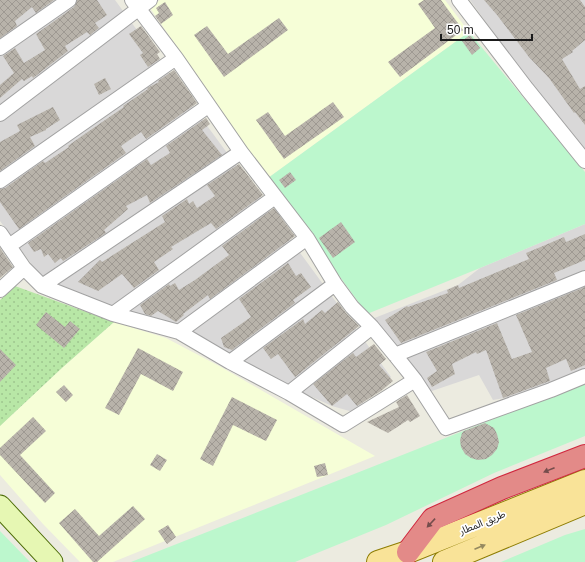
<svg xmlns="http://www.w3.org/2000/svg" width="585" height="562" viewBox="0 0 585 562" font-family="Arial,'Noto Sans Arabic',sans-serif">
	<defs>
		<pattern id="grass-dots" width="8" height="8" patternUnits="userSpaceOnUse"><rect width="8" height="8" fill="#b8e7a6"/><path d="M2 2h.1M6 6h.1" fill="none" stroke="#9ec68e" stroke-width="1.8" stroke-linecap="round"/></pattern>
		<pattern id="building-cross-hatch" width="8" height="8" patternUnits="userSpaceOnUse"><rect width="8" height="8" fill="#b8b3aa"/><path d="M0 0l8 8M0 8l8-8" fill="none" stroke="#9e9992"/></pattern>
	</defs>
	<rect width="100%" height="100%" fill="#ecebe0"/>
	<!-- residential -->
	<path fill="#d9d8d8" d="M0,0H115L391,377L353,412L332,406L246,367L43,280L0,221Z
		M470,0H585V154L536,91Z
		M585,224V372L539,392L493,400L479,375L429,392L372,319L458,285L480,268Z"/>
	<!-- education -->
	<path fill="#f6fed7" d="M160,0H445L469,32L268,178L150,8Z
		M114,322L166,338L221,367L375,456L113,562H80L43,524L0,475V426L63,367Z"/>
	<!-- grass -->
	<path fill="url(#grass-dots)" d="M15,286L114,322L63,367L0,426V300Z"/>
	<!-- park -->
	<path fill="#bcf7cd" d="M469,32L585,172V224L480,268L367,314L268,178Z
		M585,383V436L494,473L386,525L295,562H131Z
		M585,529V562H501L565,535Z
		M0,531L30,562H0Z"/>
	<!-- building -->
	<path fill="url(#building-cross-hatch)" d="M0,0H54L36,13L32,7L15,21L17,26L0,38Z
		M77,0H97L107,15L95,23L99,28L90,35L87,32L65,46L68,51L33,78L32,76L24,81L22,79L0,98V85L14,73L3,56L15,48L24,63L45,50L36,34L74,7Z
		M424,0H441L463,30L400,77L388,62L435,28L418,4Z
		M484,0H580L585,7V40L572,51L573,52L562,59L580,89L585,86V125L575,112L574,113L549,78L529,57L497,15Z
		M165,2L173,15L161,24L155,16L159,13L156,8Z
		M279,18L288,30L224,77L194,35L207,26L228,54Z
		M141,26L160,52L157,54L160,59L148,67L140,55L143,53L129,34Z
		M470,35L480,48L472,55L462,41Z
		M174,70L197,103L146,139L141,132L121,146L126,153L19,229L0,202V189L5,188L43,161L45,163L69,147L68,146L79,138L124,107L123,106L148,89L147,88L159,82L158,81Z
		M105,78L111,89L99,95L94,84Z
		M333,102L344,117L284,159L256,120L268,112L285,136Z
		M53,107L60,120L46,129V130L30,137L35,146L0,171V142L20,131L17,125Z
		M206,118L210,124L202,130L222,155L150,203L147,195L126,206L128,209L104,230L106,233L63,261L61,258L55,263L48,254L44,257L41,249L34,252L28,243L147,159L151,165L170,153L166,146Z
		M239,164L263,195L216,229L211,223L171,247L173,249L154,262L159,270L134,288L122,274L98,291L78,282L100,260L102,262L165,222L162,216L187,199L189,204L193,201L197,208L215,196L207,185Z
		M290,172L296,180L285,188L279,180Z
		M274,208L295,236L210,299L208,295L183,314L184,315L176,322L158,311L151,316L145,314L140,305L169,284L170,286L175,283L179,290L195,280L229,255L222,246Z
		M341,222L355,242L333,258L319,238Z
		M585,234V260L554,273L557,280L401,343L385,320L407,306L408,307L448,293L447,290L458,285L459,288L529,259L526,253L543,246L564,237L566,242Z
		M0,248L13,267L0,278Z
		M288,263L296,276L301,273L311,287L293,300L295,303L232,350L224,347L221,338L251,317L239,299Z
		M585,287V365L571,371L566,359L546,368L550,381L503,398L486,350L477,354L476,352L452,364L455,374L432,387L427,378L437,371L426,352L497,323L512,359L532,352L516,315Z
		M338,302L346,313L359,326L295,377L278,354L271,359L263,348L303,319L305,324L322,310L325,313Z
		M46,312L65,327L70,321L80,329L64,348L36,325Z
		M374,344L386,359L379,365L393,381L381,391L357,406L347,394L332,406L313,384L353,353L356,357Z
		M138,348L183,372L173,391L141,374L119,415L105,408Z
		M0,349L16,365L0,382Z
		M64,385L73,395L66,402L56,392Z
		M407,395L420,416L410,422L408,420L388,433L367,422L399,407L396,402Z
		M232,397L277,420L266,441L233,425L213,466L200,459Z
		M33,417L46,431L20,455L55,493L45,503L0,455V448Z
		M485,423L494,428L497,434L499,442L497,449L492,455L486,459L478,460L471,458L465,454L461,447L460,440L462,433L464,431Z
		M157,454L167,460L160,471L150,465Z
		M325,463L328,475L317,477L314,466Z
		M133,506L145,519L97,562H93L59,523L75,509L99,536Z
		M168,525L176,537L167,544L158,531Z"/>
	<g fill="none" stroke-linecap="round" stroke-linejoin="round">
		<defs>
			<path id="street" d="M132,0L176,58L241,152L307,238L335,284L352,307L372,327L395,355L415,380L446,428L551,390L585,376
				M459,0L527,89L585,161
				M0,48L69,0
				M0,114L150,0
				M0,181L176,58
				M0,233L24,268L42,286L113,314L179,332L230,362L289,393L343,425L415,380
				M9,246L208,106
				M42,286L241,152
				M0,290L24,268
				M113,314L275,197
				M179,332L307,238
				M395,355L585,278
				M230,362L335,284
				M289,393L372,327"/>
			<path id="secondary" d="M0,506L52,562"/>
			<path id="primary" d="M378,562L408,552L585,481
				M444,562L585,503"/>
			<path id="highway" d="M408,552L433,519L502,488L585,456"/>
		</defs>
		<!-- street casing -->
		<use href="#street" stroke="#a2a2a2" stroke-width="16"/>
		<!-- secondary casing -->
		<use href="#secondary" stroke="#4d6c07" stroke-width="23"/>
		<!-- primary casing -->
		<use href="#primary" stroke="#8e7d03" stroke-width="24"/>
		<!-- highway casing -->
		<use href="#highway" stroke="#d0273e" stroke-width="24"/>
		<!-- street -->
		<use href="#street" stroke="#fff" stroke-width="14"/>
		<!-- secondary -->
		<use href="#secondary" stroke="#e6f7b3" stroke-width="21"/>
		<!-- primary -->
		<use href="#primary" stroke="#f9e398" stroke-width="22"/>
		<!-- highway -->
		<use href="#highway" stroke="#e38a88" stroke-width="22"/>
	</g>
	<!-- one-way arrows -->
	<defs><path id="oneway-solid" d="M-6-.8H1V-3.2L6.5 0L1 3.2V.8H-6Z"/></defs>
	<g fill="#754d4c">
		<use href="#oneway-solid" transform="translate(549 470) rotate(158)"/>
		<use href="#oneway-solid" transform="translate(431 523) rotate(133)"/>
	</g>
	<use fill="#958960" href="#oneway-solid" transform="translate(480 547) rotate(-23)"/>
	<g text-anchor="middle" stroke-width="3.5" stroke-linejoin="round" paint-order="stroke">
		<!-- street labels -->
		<g font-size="10" fill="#1b1b1b" stroke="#fff">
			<text transform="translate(482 522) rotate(-22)" y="4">طريق المطار</text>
		</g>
	</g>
	<!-- scale -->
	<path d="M441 34v6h91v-6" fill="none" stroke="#1b1b1b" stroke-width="2"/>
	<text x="447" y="34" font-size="12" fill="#1b1b1b" stroke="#ffffff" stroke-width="3" paint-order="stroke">50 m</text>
</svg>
